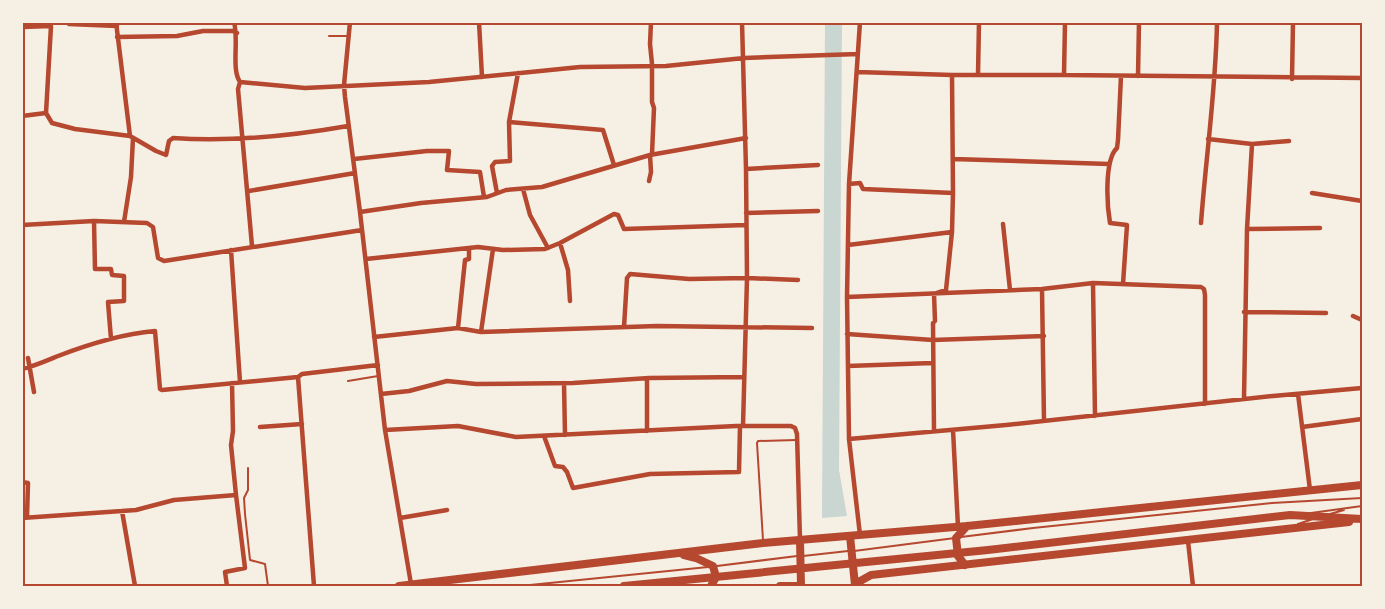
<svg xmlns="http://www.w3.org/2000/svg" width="1385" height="609" viewBox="0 0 1385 609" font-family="'IBM Plex Serif',serif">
	<rect width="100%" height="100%" fill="#f6efe4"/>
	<!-- water -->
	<path fill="#c9d6d2" d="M842,22L839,470L847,516L822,518L825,23Z"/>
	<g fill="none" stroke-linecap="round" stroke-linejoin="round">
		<!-- service -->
		<path stroke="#b5482f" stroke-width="2" d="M329,36H349
			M348,381L378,376
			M248,468V490L244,498L245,514L250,560L265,564L268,586
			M1311,513L1362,506
			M1330,514L1344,510
			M1298,524L1313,519
			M961,537L1033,528L1272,503L1362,498
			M763,540L757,443L758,441L796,440
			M854,551L955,538
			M803,556L848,551
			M717,566L797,556
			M520,586L708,567"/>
		<!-- minor -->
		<path stroke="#b5482f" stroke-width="4.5" d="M68,22L69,24L117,26
			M116,22L130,136
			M234,22C239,40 231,69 240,82L305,88L429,82L580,67L666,66L744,58L858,54
			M350,22L344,85L345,97L360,212L385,430L411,584
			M479,22L482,77
			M651,22L650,44L652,64
			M742,22L746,169L747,278L743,426
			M22,27L51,26L46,113
			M117,37L177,36L203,31H233L237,33
			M857,72L952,75H1064L1362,78
			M978,75L979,22
			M1064,75L1065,22
			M1121,76L1118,140L1117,148C1104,160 1107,206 1110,223L1127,225L1123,284
			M1138,76L1139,22
			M1292,79L1293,22
			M240,82L238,89L252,246
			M22,116L46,113L52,123L75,129L130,136L156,151L166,155L169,141L173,138C231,142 291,136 348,126
			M509,122L603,130L614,165
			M1208,139L1252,144L1289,141
			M652,154L654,108L652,102V66
			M354,159L427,151H449L447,170L480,172L484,197
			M953,159L1109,164
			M746,169L818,165
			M649,181L651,172L650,155
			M849,184L860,183L863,189L953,193
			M523,189L530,215L548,248
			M249,191L355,173
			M497,193L492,166L495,162L510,161L509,122L518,73
			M1312,193L1362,201
			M360,212L421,203L487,197L506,190L542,187L650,155L746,138
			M746,213L818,211
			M94,221L95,269H111L112,275L124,276V301L108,302L111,339
			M124,222L131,177L133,138
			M1201,223C1206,156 1216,89 1217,22
			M1003,224L1010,290
			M22,225L94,221L147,223L153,227L158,258L164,261L362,230
			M1247,229L1320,228
			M560,243L568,270L570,301
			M848,245L952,232
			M231,250L240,382
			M366,259L478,247L503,250L545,249L560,243L614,214L618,215L624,229L746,225
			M1093,283L1095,416
			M1042,289L1044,421
			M847,297L1042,289L1093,283L1201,287L1204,289L1205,295V404
			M1244,312L1326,313
			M1353,316L1362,320
			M624,327L627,278L630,274L689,279L747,278L798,280
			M458,328L465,260L469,259V248
			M481,332L493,249
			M847,334L933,340L1044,336
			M374,337L458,328L481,332L657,326L812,328
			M28,358L34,392
			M848,366L932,363
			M22,369C35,366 46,361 58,356C89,344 122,334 155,331L160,389L162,390L298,377L302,374L378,365
			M298,377L314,586
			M647,379V431
			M564,383L565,435
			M381,394L409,391L447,381L476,384L573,383L649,378L744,377
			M1298,394L1310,490
			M1244,399L1247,229L1252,144
			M260,427L302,424
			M1302,427L1362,419
			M385,430L458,426L516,437L736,426H791L795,428L797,434L800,540
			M953,430L958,527
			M934,431L933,323L935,321L934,294L946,290L952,232L953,193L952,75
			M544,436L555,466L563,467L567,472L573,488L650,474L739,472L740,426
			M849,439L1006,425L1273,396L1362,388
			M22,482L28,483L27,517
			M122,511L135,586
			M22,518L136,510L174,500L236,495L231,445L233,431L232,383
			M400,518L447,510
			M860,535L849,439L847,297L849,184L860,22
			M1188,541L1193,586
			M227,586L225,572L245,568L236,495"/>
		<!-- primary -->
		<path stroke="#b5482f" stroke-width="8" d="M850,536L855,585
			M800,540L801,586
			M684,555L696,558L713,566L716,577L711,586
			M965,565L958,556L956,538L967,526
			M855,584L871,575L1349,522
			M399,586L763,543L967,526L1362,485
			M624,586L988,550L1290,515L1362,519
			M780,586H798"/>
	</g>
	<!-- border -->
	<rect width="1385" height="609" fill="none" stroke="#f6efe4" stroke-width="48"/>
	<rect x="24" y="24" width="1337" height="561" fill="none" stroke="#b5482f" stroke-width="2"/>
</svg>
